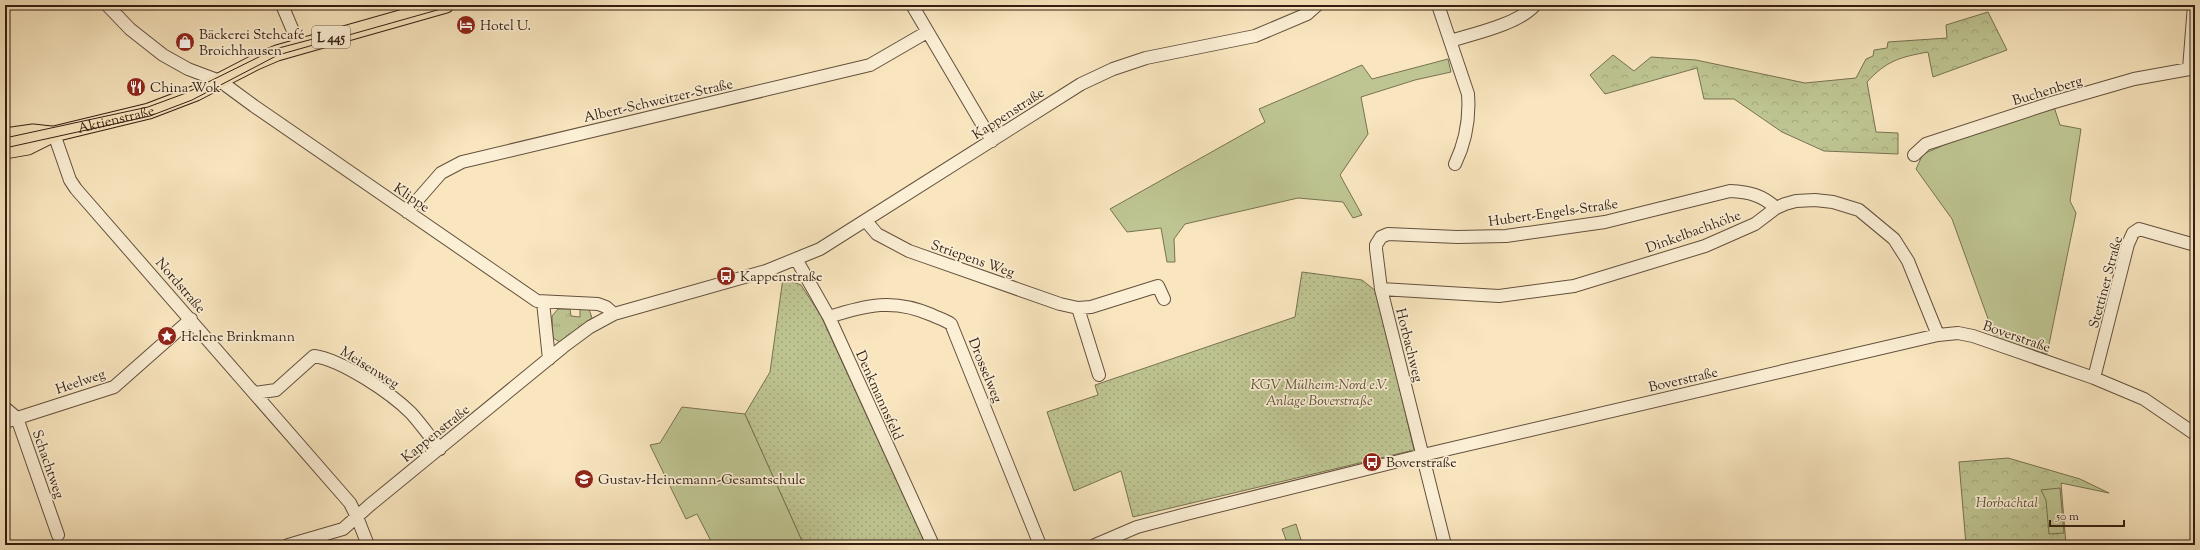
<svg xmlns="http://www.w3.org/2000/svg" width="2200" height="550" viewBox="0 0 2200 550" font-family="'Sorts Mill Goudy',serif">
	<defs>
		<pattern id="grass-tufts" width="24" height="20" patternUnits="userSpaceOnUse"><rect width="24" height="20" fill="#bec592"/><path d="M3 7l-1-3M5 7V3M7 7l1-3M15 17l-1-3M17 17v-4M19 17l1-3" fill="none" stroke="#a4a97d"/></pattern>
		<pattern id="forest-crowns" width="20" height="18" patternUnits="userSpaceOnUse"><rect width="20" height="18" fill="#bec592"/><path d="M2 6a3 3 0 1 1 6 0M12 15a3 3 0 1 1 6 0" fill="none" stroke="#a4a97d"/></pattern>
		<pattern id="garden-dots" width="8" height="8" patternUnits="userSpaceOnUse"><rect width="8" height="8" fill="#bec592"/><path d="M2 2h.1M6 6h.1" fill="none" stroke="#a4a97d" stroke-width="1.8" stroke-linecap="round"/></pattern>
	</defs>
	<rect width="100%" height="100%" fill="#f9e6bf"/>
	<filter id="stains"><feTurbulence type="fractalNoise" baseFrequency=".005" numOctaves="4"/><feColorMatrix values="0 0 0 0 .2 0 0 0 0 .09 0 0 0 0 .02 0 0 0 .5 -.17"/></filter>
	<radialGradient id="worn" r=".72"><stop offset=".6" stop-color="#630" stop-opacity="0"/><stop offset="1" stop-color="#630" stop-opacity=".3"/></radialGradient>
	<!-- grass -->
	<path fill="url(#grass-tufts)" stroke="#787252" d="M558,309H570L571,316L580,317V309H589L592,318L560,342L553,338L552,316Z"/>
	<!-- forest -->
	<path fill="url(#forest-crowns)" stroke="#787252" d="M1988,12L2007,50L1933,77L1928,52C1900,57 1886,61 1867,82L1876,132L1898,133V154L1824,151L1782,132L1734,99H1704L1697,68L1605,94L1590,75L1613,55L1634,71L1651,57L1696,60L1805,83L1856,78L1866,59L1873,56L1874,50L1887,48L1888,42L1947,38L1946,25Z
		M2008,458L2080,479L2109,493L2061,483L2066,545H1966L1959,462Z"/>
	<!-- park -->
	<path fill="#bec592" stroke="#787252" d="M1448,59L1451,72L1415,80L1361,97L1368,134L1340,175L1362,215L1353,218L1343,202L1298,198L1185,224L1174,239L1175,262H1167L1161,228L1127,232L1110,209L1265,122L1259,109L1362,65L1372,79Z
		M2054,107L2060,125L2081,129L2070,201L2076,213L2047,354L1995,338L1952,219L1916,169L1923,154L1965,136Z
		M682,407L745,414L804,545H713L697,514L686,519L650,445L660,443Z
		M2060,488L2064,533L2049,534L2046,500L2041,490Z
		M1296,524L1302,543L1288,545L1282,529Z"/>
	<!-- garden -->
	<path fill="url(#garden-dots)" stroke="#787252" d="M1302,272L1362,280L1377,292L1414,450L1133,517L1121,471L1074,491L1047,412L1098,395L1095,385L1295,317Z
		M783,278L801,285L821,316L926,545H804L745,414L770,372Z"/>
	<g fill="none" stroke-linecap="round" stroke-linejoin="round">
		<defs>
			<path id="minor" d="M107,5L130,29L163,55L188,69L220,81L254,106L537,301L598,304L606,307L614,314
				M282,5L299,45
				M912,5L992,141
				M1438,5L1468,94C1470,120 1466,141 1455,164
				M1450,41C1473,34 1519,24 1535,5
				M2189,69L2194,5
				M54,134L70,180L76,189L350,503L357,517L368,545
				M1914,155L1926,144L2051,103L2134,79L2195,68
				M407,212L441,173L462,162L870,65L927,32
				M866,221L877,234L909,251L1060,304L1078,308L1091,307L1158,286L1164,299
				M796,259L829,317L933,545
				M1381,289L1499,296L1574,286L1705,246L1755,224L1776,208L1785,204L1796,201L1815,200L1833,202L1859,210L1894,239L1908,261L1938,335
				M543,302L549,359
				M1078,308L1099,375
				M829,317C866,305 894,298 932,315C938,318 945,320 951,324L1040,545
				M2094,378L2128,244L2133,233L2139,229L2195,245
				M254,393L276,390L314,356C342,360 391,393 411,413C421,424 430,437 440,449
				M5,408L17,418L58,535
				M5,422L114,387L191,319
				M288,545L343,529L370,505L563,347L590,327L614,314L766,271L820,249L1081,84L1113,69L1146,58L1255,36L1307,14L1317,5
				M1095,545L1137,527L1190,513L1423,455L1938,335L1958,333L1973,336L2094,378L2144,399L2195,434
				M1445,545L1381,289L1376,249V245L1381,237L1388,234L1457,237L1506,236L1605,222L1730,191C1749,192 1762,195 1776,208"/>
			<g id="major">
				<path d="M5,136L33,132L51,134"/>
				<path id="s1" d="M5,151L28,147L54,134L149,111L196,93L256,62L277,53L446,5"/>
			</g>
		</defs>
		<!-- minor casing -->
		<use href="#minor" stroke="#64503d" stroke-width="14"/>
		<!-- major casing -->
		<use href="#major" stroke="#331e12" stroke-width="17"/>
		<!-- minor -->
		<use href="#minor" stroke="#fbefd5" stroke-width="12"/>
		<!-- major -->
		<use href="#major" stroke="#f9e6bf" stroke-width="15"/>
		<!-- tram -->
		<path stroke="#331e12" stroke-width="1" d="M5,138L148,107L186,93L275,49L313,39
			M5,148L150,116L192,100L278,55L455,5"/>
	</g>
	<!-- icons -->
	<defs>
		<symbol id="hotel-disc" viewBox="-11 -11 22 22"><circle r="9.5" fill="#8f2418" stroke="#fbefd5"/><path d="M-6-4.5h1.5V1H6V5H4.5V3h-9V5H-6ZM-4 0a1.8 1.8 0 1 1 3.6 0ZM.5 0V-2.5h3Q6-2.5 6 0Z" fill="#fff"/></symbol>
		<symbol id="shop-disc" viewBox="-11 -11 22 22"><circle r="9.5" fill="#8f2418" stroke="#fbefd5"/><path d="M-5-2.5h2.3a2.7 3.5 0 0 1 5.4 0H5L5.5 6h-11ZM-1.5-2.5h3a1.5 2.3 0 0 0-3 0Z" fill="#fff"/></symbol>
		<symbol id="restaurant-disc" viewBox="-11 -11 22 22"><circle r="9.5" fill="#8f2418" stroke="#fbefd5"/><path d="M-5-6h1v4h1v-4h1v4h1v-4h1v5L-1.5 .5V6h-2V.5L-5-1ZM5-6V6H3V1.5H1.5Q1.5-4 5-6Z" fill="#fff"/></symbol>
		<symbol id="bus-disc" viewBox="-11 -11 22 22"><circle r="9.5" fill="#8f2418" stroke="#fbefd5"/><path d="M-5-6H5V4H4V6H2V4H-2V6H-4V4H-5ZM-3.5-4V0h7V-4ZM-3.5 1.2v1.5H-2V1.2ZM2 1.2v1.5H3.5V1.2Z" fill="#fff"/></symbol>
		<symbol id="sight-disc" viewBox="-11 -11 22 22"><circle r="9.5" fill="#8f2418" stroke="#fbefd5"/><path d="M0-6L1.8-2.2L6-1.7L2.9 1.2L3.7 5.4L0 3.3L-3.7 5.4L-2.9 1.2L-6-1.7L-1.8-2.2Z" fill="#fff"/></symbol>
		<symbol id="school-disc" viewBox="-11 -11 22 22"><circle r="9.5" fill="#8f2418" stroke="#fbefd5"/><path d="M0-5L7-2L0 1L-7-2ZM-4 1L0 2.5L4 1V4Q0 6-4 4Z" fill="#fff"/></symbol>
	</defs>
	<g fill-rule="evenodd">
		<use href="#hotel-disc" x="455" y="14" width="22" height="22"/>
		<use href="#shop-disc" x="174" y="31" width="22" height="22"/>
		<use href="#restaurant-disc" x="125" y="76" width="22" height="22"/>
		<use href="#bus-disc" x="715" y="265" width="22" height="22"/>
		<use href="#sight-disc" x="156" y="325" width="22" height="22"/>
		<use href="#bus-disc" x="1361" y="451" width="22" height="22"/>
		<use href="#school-disc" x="573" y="468" width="22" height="22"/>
	</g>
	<g text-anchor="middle" stroke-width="3.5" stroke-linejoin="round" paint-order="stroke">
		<!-- shield labels -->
		<rect fill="#fbefd5" stroke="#6f5d4c" stroke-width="1" x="312" y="26" width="38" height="22" rx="3"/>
		<g font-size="13" font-weight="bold" fill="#331e12">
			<text x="331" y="42">L 445</text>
		</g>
		<!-- poi labels -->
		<g font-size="14" fill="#331e12" stroke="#fbefd5" text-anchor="start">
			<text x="480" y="30">Hotel U.</text>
			<text x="199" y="39">Bäckerei Stehcafé<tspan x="199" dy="16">Broichhausen</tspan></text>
			<text x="150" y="92">China Wok</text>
			<text x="740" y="281">Kappenstraße</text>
			<text x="181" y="341">Helene Brinkmann</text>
			<text x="1386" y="467">Boverstraße</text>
			<text x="598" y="484">Gustav-Heinemann-Gesamtschule</text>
		</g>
		<!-- street labels -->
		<g font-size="14" fill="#331e12" stroke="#fbefd5">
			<text transform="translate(2047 90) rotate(-17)" y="5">Buchenberg</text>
			<text transform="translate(658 100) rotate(-13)" y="5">Albert-Schweitzer-Straße</text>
			<text transform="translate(1008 113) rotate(-33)" y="5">Kappenstraße</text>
			<text dy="5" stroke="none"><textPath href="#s1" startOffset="116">Aktienstraße</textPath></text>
			<text transform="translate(412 197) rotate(34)" y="5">Klippe</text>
			<text transform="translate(1553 212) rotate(-8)" y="5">Hubert-Engels-Straße</text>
			<text transform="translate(1693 231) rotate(-20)" y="5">Dinkelbachhöhe</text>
			<text transform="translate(973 258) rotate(19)" y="5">Striepens Weg</text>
			<text transform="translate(2105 282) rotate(-75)" y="5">Stettiner Straße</text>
			<text transform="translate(181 285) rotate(49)" y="5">Nordstraße</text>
			<text transform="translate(2017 336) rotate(19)" y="5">Boverstraße</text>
			<text transform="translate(1410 345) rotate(76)" y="5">Horbachweg</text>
			<text transform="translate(370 367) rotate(32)" y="5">Meisenweg</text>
			<text transform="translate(986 370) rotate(68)" y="5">Drosselweg</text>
			<text transform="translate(1683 379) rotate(-13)" y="5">Boverstraße</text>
			<text transform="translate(80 381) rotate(-19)" y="5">Heelweg</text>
			<text transform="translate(880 395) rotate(66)" y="5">Denkmannsfeld</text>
			<text transform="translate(435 433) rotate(-39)" y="5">Kappenstraße</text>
			<text transform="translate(49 464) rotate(71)" y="5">Schachtweg</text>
		</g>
		<!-- park labels -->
		<g font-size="14" font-style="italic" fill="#5d5038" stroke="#fbefd5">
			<text x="1319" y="389">KGV Mülheim-Nord e.V.<tspan x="1319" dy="16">Anlage Boverstraße</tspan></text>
			<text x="2007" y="507">Horbachtal</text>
		</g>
	</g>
	<!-- margin -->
	<rect width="2200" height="550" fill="none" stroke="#f9e6bf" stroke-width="20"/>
	<rect x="6" y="6" width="2188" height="538" fill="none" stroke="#331e12" stroke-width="2"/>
	<rect x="10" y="10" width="2180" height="530" fill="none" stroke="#331e12"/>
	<!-- scale -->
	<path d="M2050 520v6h74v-6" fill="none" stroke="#331e12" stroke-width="2"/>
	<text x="2056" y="520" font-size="12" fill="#331e12" stroke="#fbefd5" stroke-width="3" paint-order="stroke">50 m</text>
	<rect width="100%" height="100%" filter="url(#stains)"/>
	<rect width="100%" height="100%" fill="url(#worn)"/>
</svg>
